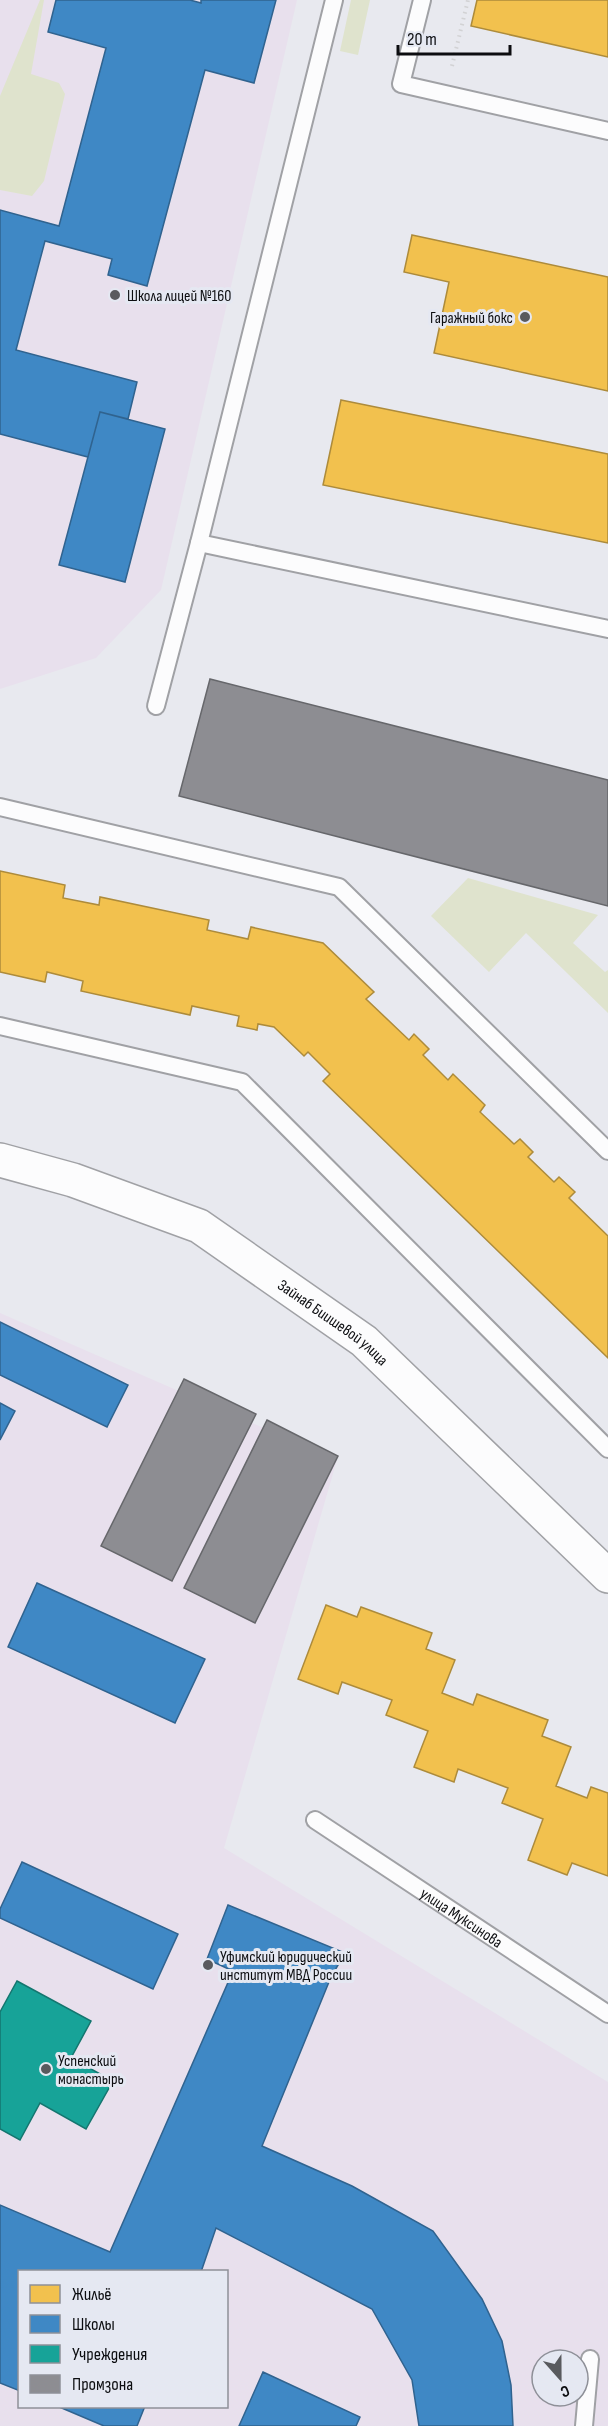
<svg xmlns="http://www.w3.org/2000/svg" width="608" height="2426" viewBox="0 0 608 2426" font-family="'Sofia Sans Condensed',sans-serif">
	<rect width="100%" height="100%" fill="#e8e9ef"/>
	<!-- education -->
	<path fill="#e8e0ed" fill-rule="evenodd" d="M0,0H297L161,590L96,658L0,689Z
		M0,1313L337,1460L224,1848L608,2082V2426H0ZM20,2272H226V2406H20ZM542,2360H578V2396H542Z"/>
	<!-- green -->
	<path fill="#dfe3cd" d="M40,0H44L31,74L59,83L65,94L44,181L32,196L0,190V96Z
		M351,0H370L358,55L340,51Z
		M468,878L598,915L573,943L605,972L608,970V1013L526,933L489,972L431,916Z"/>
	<!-- homes -->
	<path fill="#f2c14e" stroke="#ad8b3b" stroke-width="1.5" d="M477,0H608V57L471,26Z
		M412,235L608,277V391L434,353L449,282L404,272Z
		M341,400L608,454V543L323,485Z
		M0,871L65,885L63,898L99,905L100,897L209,920L207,930L248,939L251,927L323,943L374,992L366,999L409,1040L414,1034L429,1049L423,1055L448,1080L453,1074L485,1105L480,1112L514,1144L520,1139L533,1152L528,1157L554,1182L559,1177L575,1192L569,1198L608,1236V1358L323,1081L330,1074L308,1052L304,1056L274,1027L258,1024L257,1030L237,1026L239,1016L192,1006L190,1015L81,991L83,981L47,972L45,982L0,972Z
		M326,1605L357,1617L361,1607L432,1633L426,1649L455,1660L442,1693L473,1705L477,1694L548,1720L542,1736L571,1747L556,1786L587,1798L591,1787L608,1793V1876L572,1863L567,1875L528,1860L543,1819L502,1803L508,1788L458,1769L454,1782L414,1767L428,1731L386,1715L392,1700L342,1682L338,1694L298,1679Z"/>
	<!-- schools -->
	<path fill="#3f88c5" stroke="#30638f" stroke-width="1.5" d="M56,0H190L201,3V0H276L254,83L205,70L147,286L108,275L112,259L45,241L16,350L137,382L128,419L100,412L88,457L0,434V210L59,226L106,48L48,32Z
		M100,412L165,429L125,582L59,565Z
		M0,1322L128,1385L107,1427L0,1375Z
		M0,1403L15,1411L0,1440Z
		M37,1583L205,1659L175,1723L8,1647Z
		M22,1862L178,1934L153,1989L0,1918V1909Z
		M228,1905L345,1953L331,1977L262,2146L352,2186L433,2231L482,2299L502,2341L511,2385L513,2426H419L412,2380L372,2309L216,2228L201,2272H20V2391L0,2383V2205L110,2252L233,1971L207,1959Z
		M263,2372L360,2417L356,2426H239Z
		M57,2406H145L137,2426H104Z"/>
	<!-- public -->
	<path fill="#17a398" stroke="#14766f" stroke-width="1.5" d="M17,1981L91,2021L71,2058L113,2081L86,2129L40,2103L20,2140L0,2129V2012Z"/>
	<!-- industry -->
	<path fill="#8d8d92" stroke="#66676b" stroke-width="1.5" d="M210,679L608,780V906L179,796Z
		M184,1379L256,1414L172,1581L101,1546Z
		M267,1420L338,1456L255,1623L184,1588Z"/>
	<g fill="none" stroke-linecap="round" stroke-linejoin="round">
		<defs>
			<g id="service">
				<path d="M334,0L199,543L608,629"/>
				<path d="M422,0L401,84L608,131"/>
				<path d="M156,706L199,543"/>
				<path d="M0,807L339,887L608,1151"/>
				<path d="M0,1026L242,1082L608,1449"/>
				<path id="s1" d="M315,1820L608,2014"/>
				<path d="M584,2426L590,2359"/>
			</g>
			<g id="minor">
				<path id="s2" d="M0,1160L73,1180L199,1226L364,1341L608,1576"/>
			</g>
		</defs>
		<!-- service casing -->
		<use href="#service" stroke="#a0a1a5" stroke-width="20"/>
		<!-- minor casing -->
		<use href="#minor" stroke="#a0a1a5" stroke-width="36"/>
		<!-- path -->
		<path stroke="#d2d2d4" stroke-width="4" stroke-dasharray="1.5 4.5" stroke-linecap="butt" d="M452,66L468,0"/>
		<!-- service -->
		<use href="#service" stroke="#fcfcfd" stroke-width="16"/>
		<!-- minor -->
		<use href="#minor" stroke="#fcfcfd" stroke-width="33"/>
	</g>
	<!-- markers -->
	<g fill="#595a5e" stroke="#e5e8f2" stroke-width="2">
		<circle cx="115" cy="295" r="6"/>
		<circle cx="525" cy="317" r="6"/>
		<circle cx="208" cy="1965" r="6"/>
		<circle cx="46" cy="2069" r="6"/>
	</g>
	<g text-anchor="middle" stroke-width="6" stroke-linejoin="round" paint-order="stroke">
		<!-- poi labels -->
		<g font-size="16" fill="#0c0d10" stroke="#e5e8f2" text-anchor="start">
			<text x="127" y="301">Школа лицей №160</text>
			<text x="513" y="323" text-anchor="end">Гаражный бокс</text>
			<text x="220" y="1962">Уфимский юридический<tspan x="220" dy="18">институт МВД России</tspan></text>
			<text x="58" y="2066">Успенский<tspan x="58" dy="18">монастырь</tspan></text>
		</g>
		<!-- street labels -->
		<g font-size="16" fill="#0c0d10" stroke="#e5e8f2">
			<text dy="6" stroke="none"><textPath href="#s2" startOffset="375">Зайнаб Биишевой улица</textPath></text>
			<text dy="6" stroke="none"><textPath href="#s1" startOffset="176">улица Муксинова</textPath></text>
		</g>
	</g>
	<!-- legend -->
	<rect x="18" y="2270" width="210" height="138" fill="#e5e8f2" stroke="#8e9098" stroke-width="1.5"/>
	<rect x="30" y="2285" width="30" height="18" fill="#f2c14e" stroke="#8e9098" stroke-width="1.5"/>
	<text x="72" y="2300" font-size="18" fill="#0c0d10">Жильё</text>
	<rect x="30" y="2315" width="30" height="18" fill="#3f88c5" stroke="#8e9098" stroke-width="1.5"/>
	<text x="72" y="2330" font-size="18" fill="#0c0d10">Школы</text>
	<rect x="30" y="2345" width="30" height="18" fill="#17a398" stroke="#8e9098" stroke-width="1.5"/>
	<text x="72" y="2360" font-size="18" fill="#0c0d10">Учреждения</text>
	<rect x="30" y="2375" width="30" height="18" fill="#8d8d92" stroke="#8e9098" stroke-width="1.5"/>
	<text x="72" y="2390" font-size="18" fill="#0c0d10">Промзона</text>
	<!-- north arrow -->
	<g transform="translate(560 2378) rotate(159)"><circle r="28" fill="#e5e8f2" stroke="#8e9098" stroke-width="1.5"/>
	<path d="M0-4.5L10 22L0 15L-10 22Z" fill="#595a5e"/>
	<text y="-9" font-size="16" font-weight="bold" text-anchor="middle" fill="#0c0d10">С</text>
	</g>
	<!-- scale -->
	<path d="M398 45v9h112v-9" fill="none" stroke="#0c0d10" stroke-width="3"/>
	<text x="407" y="45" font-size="18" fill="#0c0d10" stroke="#e5e8f2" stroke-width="4.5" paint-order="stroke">20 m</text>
</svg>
